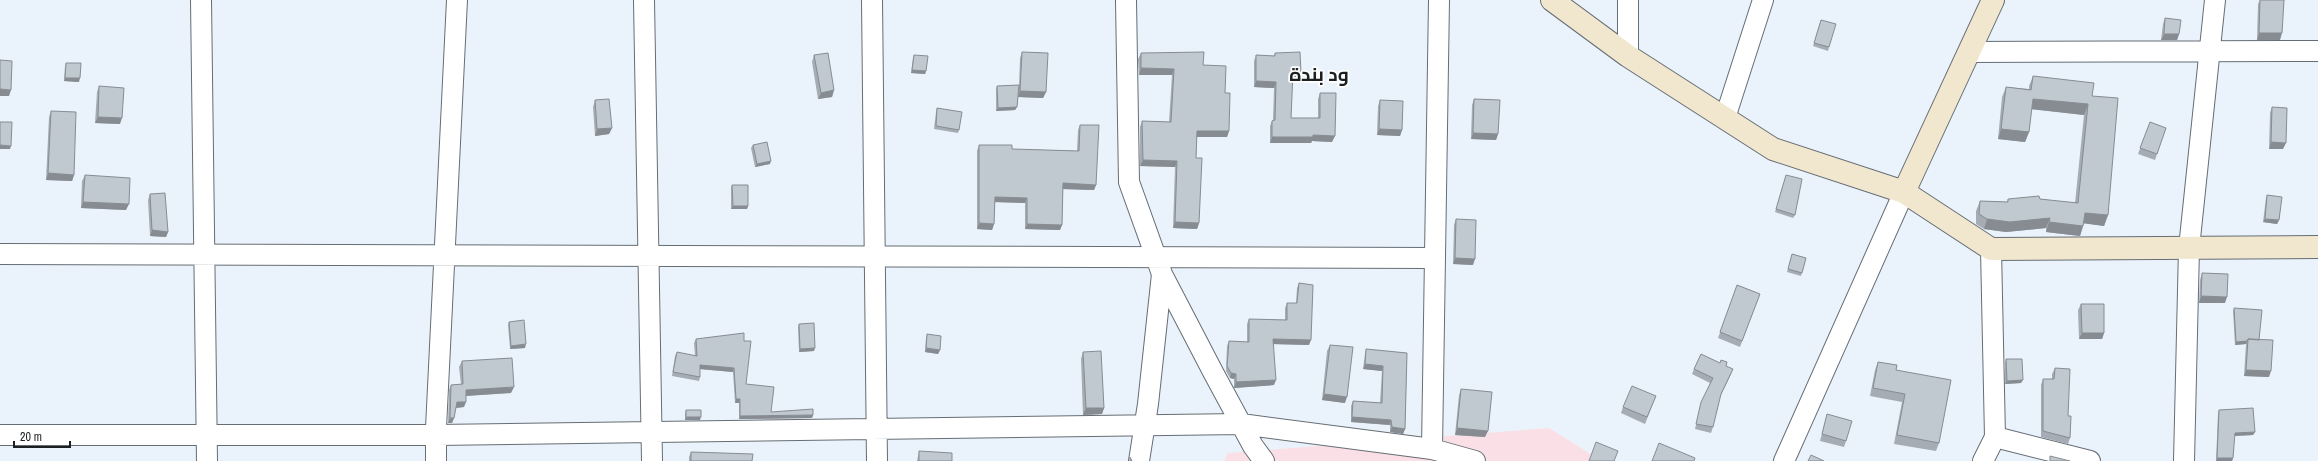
<svg xmlns="http://www.w3.org/2000/svg" width="2318" height="461" viewBox="0 0 2318 461" font-family="'Archivo Narrow',Cairo,sans-serif">
	<rect width="100%" height="100%" fill="#eaf3fb"/>
	<!-- commercial -->
	<path fill="#fae0e6" d="M1549,428L1602,461H1224L1228,453Z"/>
	<g fill="none" stroke-linecap="round" stroke-linejoin="round">
		<defs>
			<path id="street" d="M201,0L207,461
				M644,0L652,461
				M872,0L877,461
				M1126,0L1129,182L1162,274L1213,372L1253,446L1264,461
				M1628,0V56
				M1969,52L2318,51
				M1725,118L1763,0
				M0,254L1434,258
				M0,435H436L1241,424L1432,449L1475,461
				M1995,437L2090,461
				M1432,449L1439,0
				M436,461V428L457,0
				M1139,461L1148,404L1162,274
				M1784,461L1904,192
				M1983,461L1995,437L1991,249
				M2184,461L2189,248L2215,0"/>
			<path id="secondary" d="M1552,0L1628,56L1773,149L1904,192L1993,0
				M1904,192L1991,249L2318,247"/>
		</defs>
		<!-- street casing -->
		<use href="#street" stroke="#666d74" stroke-width="22"/>
		<!-- secondary casing -->
		<use href="#secondary" stroke="#666d74" stroke-width="24"/>
		<!-- street -->
		<use href="#street" stroke="#fff" stroke-width="20"/>
		<!-- secondary -->
		<use href="#secondary" stroke="#f1e7cf" stroke-width="22"/>
	</g>
	<!-- wall -->
	<path fill="#a5acb3" d="M2260,0H2284L2280,40H2257L2258,4Z
		M2165,18L2179,34L2177,40H2161L2163,24Z
		M1821,20L1829,47L1828,51L1813,46Z
		M1022,52L1046,92L1043,98L1018,97V93L1017,107L1015,110L996,111V89L997,86L1019,85L1020,58Z
		M1141,53L1203,65L1225,93L1229,131L1227,137H1197L1196,158L1199,223L1197,229L1173,228L1175,167L1140,166V127L1142,121L1169,122L1172,75H1139L1138,59Z
		M1275,53L1299,78H1292L1291,118H1318V99L1320,93L1332,142L1312,141L1311,143H1270V126L1272,121L1273,120L1274,88L1254,87V61L1256,55L1274,56Z
		M814,55L834,90L832,97L818,99L812,62Z
		M914,55L926,71L925,74L911,73L913,58Z
		M66,63L79,82L64,81L65,66Z
		M2033,76L2092,96L2108,215L2104,226L2084,223L2080,236L2046,232V228L2006,232L1984,229L1976,224V211L1980,201L2007,202L2008,199H2040L2075,203L2084,115L2031,109L2029,132L2025,142L1998,139L2002,97L2006,87L2029,89V86Z
		M99,86L120,124L95,123L97,92Z
		M1474,99L1498,134L1496,140L1471,139L1472,105Z
		M595,100L612,128L609,134L595,136L593,107Z
		M1380,100L1402,130L1400,136L1377,135L1378,106Z
		M2272,107L2283,149H2269L2270,113Z
		M937,108L959,130L958,133L934,129L936,112Z
		M51,111L74,175L72,181L46,180L49,117Z
		M2150,122L2166,128L2155,160L2138,154Z
		M1080,125L1096,185L1094,190L1063,189L1062,225L1060,230L1025,229V203L995,202L994,224L992,230L977,229V151L979,145L1012,149L1077,151L1078,130Z
		M753,145L770,164L755,167L751,148Z
		M85,175L126,210L81,208L82,181Z
		M1785,178L1795,215L1793,218L1775,212Z
		M732,185L748,206L747,209H731V188Z
		M150,194L168,232L166,237L150,236L148,200Z
		M2267,195L2279,220L2277,224L2263,222L2266,198Z
		M1456,219L1473,265L1453,264L1454,225Z
		M1792,254L1806,258L1801,276L1787,272Z
		M2202,273L2225,303H2199L2200,280Z
		M1299,283L1309,345L1273,344L1274,385L1234,388V379L1230,378L1226,371L1227,346L1229,341L1247,342V324L1249,319L1285,320V308L1287,303H1296L1297,288Z
		M1737,285L1760,294L1740,347L1718,338Z
		M2081,304L2104,333L2102,339H2079L2078,310Z
		M2234,308L2259,340L2269,377L2244,376L2246,344L2235,345L2233,311Z
		M509,322L525,348L510,349L508,325Z
		M799,324L814,351L799,352L798,327Z
		M927,334L940,350L938,354L925,352L926,338Z
		M696,339L744,341L746,384L771,412L813,415L812,418L739,419V403H735L733,372L700,369V377L699,381L672,376L675,356L677,352L695,356L694,343Z
		M1330,345L1345,403L1322,400L1327,351Z
		M1366,349L1407,353L1405,429L1403,434L1390,432V425L1351,422V406L1353,401L1380,403L1382,371L1363,369L1365,354Z
		M1083,352L1104,408L1102,414L1083,415L1081,359Z
		M2006,359L2021,383L2005,384V362Z
		M462,361L511,393L466,396L464,407L456,408L454,418L452,423H448L449,390L451,385L461,384L459,367Z
		M1878,362L1896,370L1939,443L1936,451L1894,444L1902,402L1870,396L1875,370Z
		M1726,366L1731,374L1720,396L1713,427L1711,433L1695,429L1700,407L1710,383L1692,374L1694,369Z
		M2055,368L2068,416L2070,438L2068,444L2041,437V385L2043,379H2052V374Z
		M1461,389L1485,437L1455,435L1459,395Z
		M1656,396L1645,424L1621,413L1623,407Z
		M686,410L700,420H685V413Z
		M2219,410L2255,432L2253,435L2234,436L2233,458L2232,461H2216L2218,413Z
		M1827,414L1846,441L1844,447L1820,441Z
		M919,451L952,461H917Z
		M691,452L752,461H689V457Z"/>
	<!-- shaded-wall -->
	<path fill="#868c92" d="M2259,33H2282L2280,40H2257Z
		M2164,34H2179L2177,40H2161Z
		M1141,68L1174,69L1172,75H1139Z
		M912,70L926,71L925,74L911,73Z
		M1293,72H1301L1299,78H1290Z
		M65,78H80L79,82L64,81Z
		M1256,81L1276,82L1274,88L1254,87Z
		M0,89L11,90L9,96H0Z
		M834,90L832,97L818,99L821,93Z
		M1020,91L1046,92L1043,98L1018,97Z
		M2033,99L2088,104L2084,115L2029,109Z
		M1017,107L1015,110L996,111L998,108Z
		M98,117L122,118L120,124L95,123Z
		M612,128L609,134L595,136L597,129Z
		M1379,129L1402,130L1400,136L1377,135Z
		M2001,129L2029,132L2025,142L1998,139Z
		M1197,131H1229L1227,137H1195Z
		M1473,133L1498,134L1496,140L1471,139Z
		M1313,135L1335,136L1332,142L1312,141L1311,143H1270L1272,137Z
		M2271,142L2286,143L2283,149H2269Z
		M0,145L11,146L10,149H0Z
		M1143,160L1177,161L1175,167L1140,166Z
		M771,161L770,164L755,167L757,164Z
		M48,173L74,175L72,181L46,180Z
		M1063,183L1096,185L1094,190L1061,189Z
		M995,197L1027,198L1025,203L993,202Z
		M83,202L129,204L126,210L81,208Z
		M733,206H748L747,209H731Z
		M2085,213L2108,215L2104,226L2081,223Z
		M2050,218L2046,228L2006,232L1984,229L1987,219Z
		M2265,219L2279,220L2277,224L2263,222Z
		M1175,222L1199,223L1197,229L1173,228Z
		M2049,222L2083,226L2080,236L2046,232Z
		M979,223L994,224L992,230L977,229Z
		M1027,224L1062,225L1060,230L1025,229Z
		M152,230L168,232L166,237L150,236Z
		M1455,258L1475,259L1473,265L1453,264Z
		M2201,296L2227,297L2225,303H2199Z
		M2082,333H2104L2102,339H2079Z
		M1273,339L1311,340L1309,345L1271,344Z
		M2247,341L2246,344L2235,345L2236,342Z
		M526,344L525,348L510,349L511,346Z
		M815,348L814,351L799,352L800,349Z
		M926,348L940,350L938,354L925,352Z
		M1365,364L1383,366L1382,371L1363,369Z
		M700,365L734,368L733,372L699,369Z
		M1733,369L1731,374L1719,399L1721,394Z
		M2246,370L2271,371L2269,377L2244,376Z
		M1231,373L1236,374L1234,379L1230,378Z
		M1276,380L1274,385L1234,388L1236,382Z
		M2023,380L2021,383L2005,384L2007,381Z
		M514,387L511,393L464,396L466,390Z
		M1324,394L1347,397L1345,403L1322,400Z
		M736,399H740L739,403H735Z
		M457,402H466L464,407L455,408Z
		M1086,408H1104L1102,414L1083,415Z
		M813,415L812,418L739,419L740,416Z
		M686,417H701L700,420H685Z
		M1352,417L1391,420L1390,425L1351,422Z
		M450,418H454L452,423H448Z
		M1392,427L1405,429L1403,434L1390,432Z
		M1457,428L1488,431L1485,437L1455,435Z
		M2255,432L2253,435L2233,436L2235,433Z
		M2217,458H2233L2232,461H2216Z"/>
	<!-- building -->
	<path fill="#c0c8d0" stroke="#868c92" d="M2260,0H2284L2282,33H2259Z
		M2165,18L2181,20L2179,34H2164Z
		M1821,20L1836,24L1829,47L1814,43Z
		M1022,52L1048,53L1046,92L1020,91Z
		M1204,52L1203,65L1226,66L1225,93H1230L1229,131H1197L1196,158H1202L1199,223L1175,222L1177,161L1143,160L1142,121L1171,122L1174,69L1141,68V53Z
		M1300,52L1301,72H1293L1291,118H1320V93H1336L1335,136L1313,135V137H1272V121L1275,120L1276,82L1256,81V55L1275,56V53Z
		M828,53L834,90L821,93L814,55Z
		M914,55L928,56L926,71L912,70Z
		M0,60L12,61L11,90L0,89Z
		M66,63H81L80,78H65Z
		M2033,76L2094,83L2092,96L2118,98L2108,215L2085,213L2083,226L2049,222L2050,218L2010,222L1987,219L1979,214L1980,201L2008,202V199L2039,196L2040,199L2078,203L2088,104L2033,99L2029,132L2001,129L2006,87L2031,90Z
		M1019,85L1017,107L998,108L997,86Z
		M99,86L124,88L122,118L98,117Z
		M609,99L612,128L597,129L595,100Z
		M1474,99L1500,100L1498,134L1473,133Z
		M1380,100L1403,101L1402,130L1379,129Z
		M2272,107L2287,108L2286,143L2271,142Z
		M937,108L962,112L959,130L936,126Z
		M51,111L76,112L74,175L48,173Z
		M0,122H12L11,146L0,145Z
		M2150,122L2166,128L2157,154L2140,148Z
		M1080,125H1099L1096,185L1063,183L1062,225L1027,224V198L995,197L994,224L979,223V145H1012V149L1079,151Z
		M767,142L771,161L757,164L753,145Z
		M85,175L130,178L129,204L83,202Z
		M1786,175L1802,179L1795,215L1776,209Z
		M732,185H748V206H733Z
		M165,193L168,232L152,230L150,194Z
		M2267,195L2282,197L2279,220L2265,219Z
		M1456,219L1476,220L1475,259L1455,258Z
		M1792,254L1806,258L1802,273L1788,269Z
		M2202,273L2228,274L2227,297L2201,296Z
		M1299,283L1313,285L1311,340L1273,339L1276,380L1236,382V374L1231,373L1227,366L1229,341L1249,342V319L1287,320V303H1297Z
		M1737,285L1760,294L1742,341L1720,332Z
		M2081,304H2104V333H2082Z
		M2234,308L2262,310L2259,340L2248,339L2247,341L2236,342Z
		M524,320L526,344L511,346L509,322Z
		M814,323L815,348L800,349L799,324Z
		M744,333V341H751L746,384L774,387L771,412L813,409V415L740,416V399H736L734,368L700,365V377L673,372L677,352L697,356L696,339Z
		M927,334L941,336L940,350L926,348Z
		M2248,339L2273,340L2271,371L2246,370Z
		M1330,345L1353,347L1347,397L1324,394Z
		M1366,349L1407,353L1405,429L1392,427L1391,420L1352,417L1353,401L1382,403L1383,366L1365,364Z
		M1101,351L1104,408H1086L1083,352Z
		M1701,354L1720,363L1721,360L1727,362L1726,366L1733,369L1721,394L1713,427L1696,424L1701,402L1713,378L1694,369Z
		M512,358L514,387L466,390V402H457L454,418H450L451,385L463,384L462,361Z
		M2006,359H2022L2023,380L2007,381Z
		M1878,362L1897,365L1896,370L1951,380L1939,443L1897,435L1905,394L1873,388Z
		M2055,368L2070,369L2068,416H2071L2070,438L2043,431V379H2054Z
		M1632,386L1656,396L1647,417L1623,407Z
		M1461,389L1492,392L1488,431L1457,428Z
		M2253,408L2255,432L2235,433L2233,458H2217L2219,410Z
		M686,410H701V417H686Z
		M1827,414L1852,421L1846,441L1822,434Z
		M1596,442L1618,451L1614,461H1589Z
		M1659,443L1695,458L1694,461H1652Z
		M919,451L952,453V461H919Z
		M691,452L753,454L752,461H691Z
		M1811,455L1824,461H1808Z
		M2050,456L2070,461H2050Z
		M1130,457L1132,461H1130Z"/>
	<g text-anchor="middle" stroke-width="3.5" stroke-linejoin="round" paint-order="stroke">
		<!-- town labels -->
		<g font-size="19" font-weight="bold" fill="#1d2023" stroke="#fff">
			<text x="1319" y="81">ود بندة</text>
		</g>
	</g>
	<!-- scale -->
	<path d="M14 441v6h56v-6" fill="none" stroke="#1d2023" stroke-width="2"/>
	<text x="20" y="441" font-size="12" fill="#1d2023" stroke="#ffffff" stroke-width="3" paint-order="stroke">20 m</text>
</svg>
